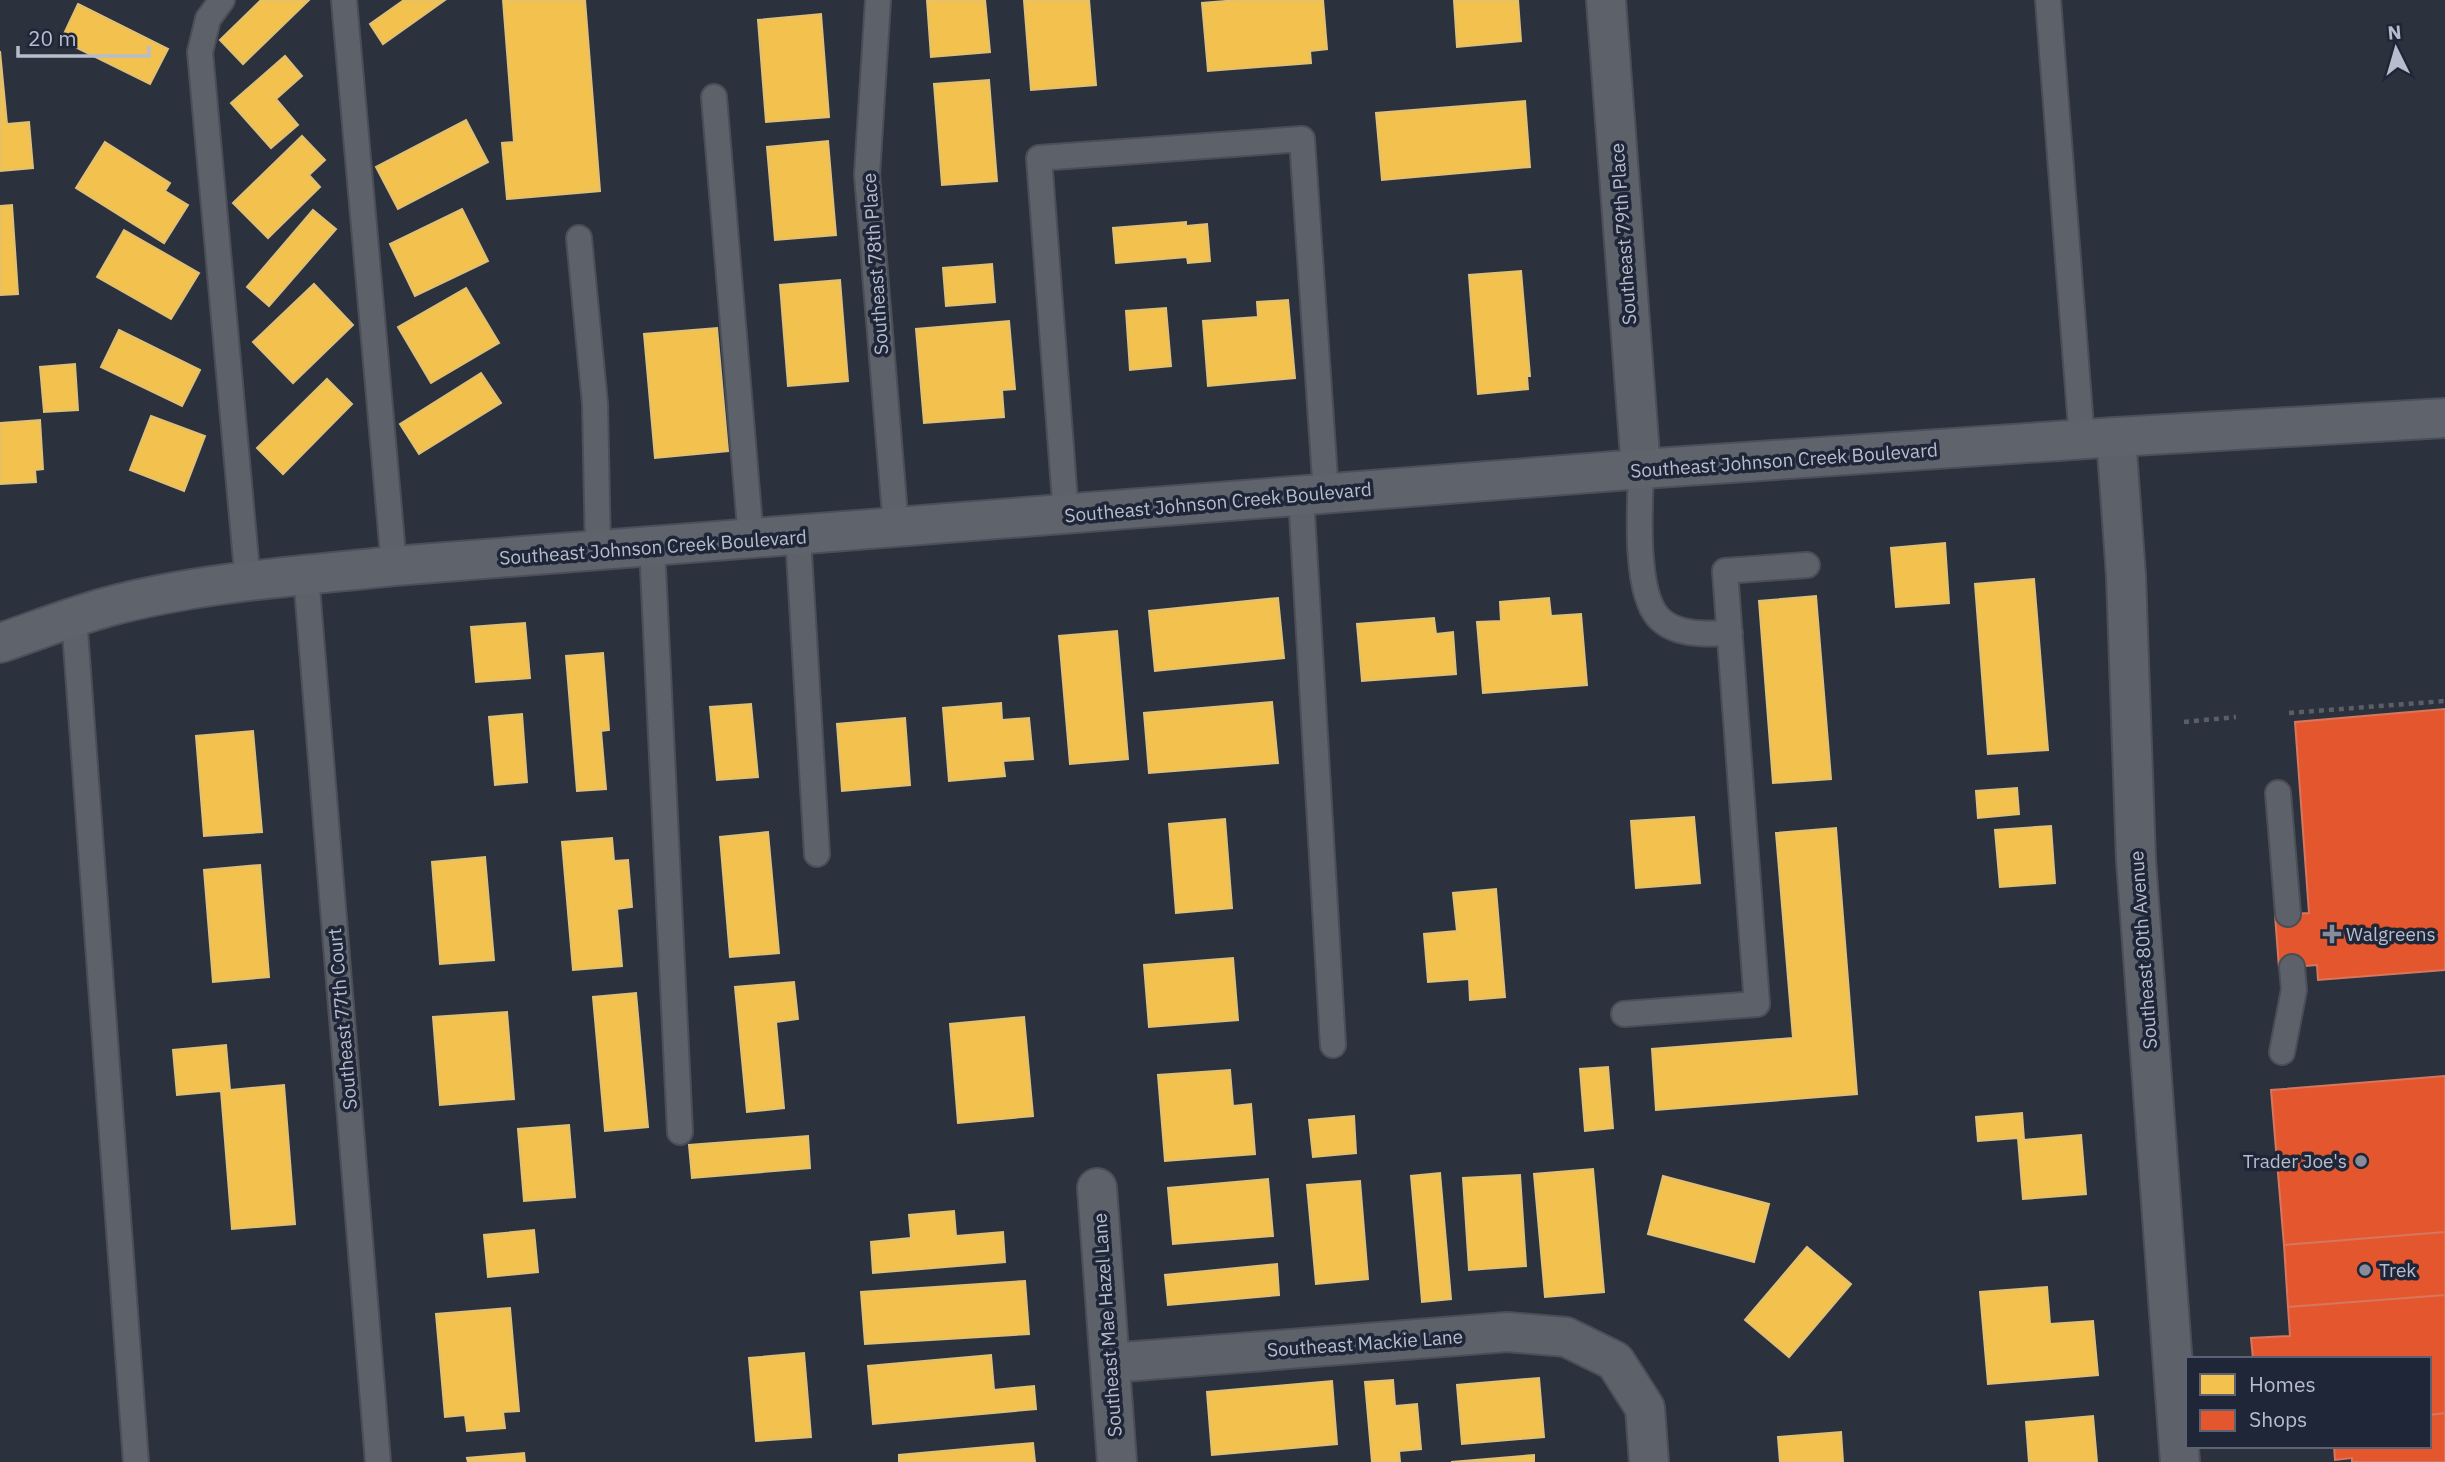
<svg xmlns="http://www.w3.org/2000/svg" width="2445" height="1462" viewBox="0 0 2445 1462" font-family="'IBM Plex Sans',sans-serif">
	<rect width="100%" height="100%" fill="#2c323d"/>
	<!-- homes -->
	<path fill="#f2c14e" stroke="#e0c074" stroke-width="2" d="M261,0H309L243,64L220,40Z
		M404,0H445L383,44L370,24Z
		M503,0H585L600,191L507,199L502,143L514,142Z
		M927,0H985L990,52L931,57Z
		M1024,0H1089L1096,85L1031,90Z
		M1238,0H1323L1327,49L1310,51L1311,63L1208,71L1202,3Z
		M1454,0H1518L1521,41L1457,47Z
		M78,4L168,49L150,84L61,40Z
		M821,14L829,117L766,122L758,20Z
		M0,51L7,124L29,122L33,168L0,171Z
		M285,56L302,76L276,99L298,125L271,148L231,103Z
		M989,80L997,181L942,185L934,84Z
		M1525,101L1530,167L1382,180L1376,113Z
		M466,120L488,162L398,209L376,167Z
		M302,136L325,160L309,175L320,187L268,238L233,203Z
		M828,141L836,235L775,240L767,147Z
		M105,142L170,183L165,191L188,205L164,243L76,188Z
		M12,205L18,294L0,295V206Z
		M462,209L488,261L415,296L390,244Z
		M313,210L336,229L269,306L247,287Z
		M1186,222V226L1207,224L1210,261L1188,263L1187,257L1116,263L1113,228Z
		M124,230L199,273L171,319L97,277Z
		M992,264L995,302L946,306L943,268Z
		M1521,271L1530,376H1527L1528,389L1478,394L1469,275Z
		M840,280L848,381L788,386L780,285Z
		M314,284L353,325L293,383L253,342Z
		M466,288L499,343L431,383L398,327Z
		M1288,300L1295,378L1208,386L1203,321L1258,317L1257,302Z
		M1166,308L1171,366L1130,370L1126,311Z
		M1009,321L1015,389L1002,390L1004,417L924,423L916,329Z
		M717,328L728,451L655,458L644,334Z
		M119,330L200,370L182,406L101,367Z
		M75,364L78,410L44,412L40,367Z
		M481,373L501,403L419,454L400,424Z
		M327,379L352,404L283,474L257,448Z
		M151,416L205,436L184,491L130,470Z
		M40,420L43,469L35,470L36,482L0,484V423Z
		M1945,543L1949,603L1896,607L1891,548Z
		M2034,579L2048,750L1988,754L1975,584Z
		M1816,596L1831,779L1773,783L1759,601Z
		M1278,598L1284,658L1155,671L1149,611Z
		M1549,598L1551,616L1581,614L1587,685L1483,693L1477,622L1501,621L1500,602Z
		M1434,618L1436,634L1453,632L1456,674L1362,681L1357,624Z
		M525,623L530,678L476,682L471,627Z
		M1117,631L1128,759L1070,764L1059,636Z
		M603,653L609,730L601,731L606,789L577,791L566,656Z
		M1272,702L1278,763L1149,773L1144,713Z
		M1001,703L1002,720L1029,718L1033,759L1003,761L1005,776L949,781L943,708Z
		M751,704L758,777L717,780L710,707Z
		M522,714L527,782L495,785L489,717Z
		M905,718L910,785L842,791L837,724Z
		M253,731L262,832L204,836L196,736Z
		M2017,788L2019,814L1978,818L1976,791Z
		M1694,817L1700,883L1636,888L1631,821Z
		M1225,819L1232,908L1176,913L1169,824Z
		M2051,826L2055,883L2000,887L1995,830Z
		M1836,828L1857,1094L1656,1110L1652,1049L1793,1038L1776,833Z
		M768,832L779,953L730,957L720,837Z
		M612,838L614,861L628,860L632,907L617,909L622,966L573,970L562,842Z
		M485,857L494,960L440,964L432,862Z
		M260,865L269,977L213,982L204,870Z
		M1496,889L1505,997L1470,1000L1469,979L1428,982L1424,934L1457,931L1453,893Z
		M1233,958L1238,1020L1149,1027L1144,965Z
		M794,982L798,1019L776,1022L784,1108L747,1112L735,987Z
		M636,993L648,1127L605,1131L593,997Z
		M507,1012L514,1099L440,1105L433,1017Z
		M1024,1017L1033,1116L958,1123L950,1024Z
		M226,1045L230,1090L284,1085L295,1224L232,1229L221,1091L177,1095L173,1050Z
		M1608,1067L1613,1128L1585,1131L1580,1069Z
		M1230,1070L1233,1106L1251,1104L1255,1154L1165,1161L1158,1075Z
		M2022,1113L2024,1140L2081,1135L2086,1194L2023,1199L2018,1138L1978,1141L1976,1117Z
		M1354,1116L1356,1153L1313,1157L1309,1120Z
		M569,1125L575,1197L524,1201L518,1129Z
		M808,1136L810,1168L692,1178L689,1145Z
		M1593,1169L1604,1292L1545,1297L1534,1174Z
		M1440,1173L1451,1299L1422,1302L1411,1176Z
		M1520,1175L1526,1266L1469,1270L1463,1178Z
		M1663,1176L1769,1204L1754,1262L1648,1234Z
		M1268,1179L1273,1236L1173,1244L1168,1188Z
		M1360,1181L1368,1279L1316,1284L1307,1185Z
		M954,1211L956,1236L1003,1232L1005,1262L873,1273L871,1242L911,1238L909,1215Z
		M534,1230L538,1272L488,1277L484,1235Z
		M1807,1247L1851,1284L1789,1357L1745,1320Z
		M1277,1264L1279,1295L1168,1305L1165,1275Z
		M1025,1281L1029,1334L865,1344L861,1292Z
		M2047,1287L2050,1324L2093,1321L2098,1375L1988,1384L1980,1292Z
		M510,1308L519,1411L503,1412L505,1428L467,1431L465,1415L445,1417L436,1314Z
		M804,1353L811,1437L756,1441L749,1358Z
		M991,1355L994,1390L1034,1386L1036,1409L873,1424L868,1366Z
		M1539,1378L1544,1437L1462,1444L1457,1385Z
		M1393,1380L1395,1406L1417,1404L1421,1449L1399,1451L1400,1462H1372L1365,1382Z
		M1332,1381L1337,1444L1212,1455L1207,1392Z
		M2093,1416L2097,1462H2029L2026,1422Z
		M1841,1432L1843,1462H1780L1778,1437Z
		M1033,1443L1035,1462H899V1455Z
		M524,1453L525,1462H468L467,1458Z
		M1534,1455V1462H1451Z"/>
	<!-- shops -->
	<path fill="#e4572e" stroke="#d6765d" stroke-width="2" d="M2445,709V970L2318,980L2317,965L2279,968L2275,915L2309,913L2295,722Z
		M2445,1076V1232L2284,1245L2271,1090Z
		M2445,1232V1295L2288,1307L2284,1245Z
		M2445,1295V1413L2429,1415V1359H2253L2251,1338L2290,1336L2288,1307Z
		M2445,1413V1462H2352V1458L2335,1460L2334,1446H2429V1415Z"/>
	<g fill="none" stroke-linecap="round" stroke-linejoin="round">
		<defs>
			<path id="lane" d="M222,0L208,19L200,52L248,583
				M344,0L394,566
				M878,0L867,175L896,527
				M2048,0L2082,440
				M714,97L751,539
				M579,238L595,404L598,552
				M1641,469C1640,505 1634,590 1658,617C1675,636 1707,634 1730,633
				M1301,496L1333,1045
				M1066,514L1039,158L1302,139L1326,494
				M798,536L817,854
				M652,547L680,1132
				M306,575L378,1462
				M74,617L136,1462
				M2278,793L2288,914
				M1624,1014L1757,1004L1725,571L1807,565
				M2282,1052L2294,990L2292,967"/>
			<path id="street" d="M1606,0L1641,469
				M2116,437L2126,576L2136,860L2180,1462
				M1097,1188L1117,1462
				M1110,1363L1507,1332L1566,1337L1615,1361L1645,1408L1649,1462"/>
			<path id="primary" d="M0,643C35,631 71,617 107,607C200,582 299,576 394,566L1641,469L2116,437L2445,418"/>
		</defs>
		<!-- lane casing -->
		<use href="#lane" stroke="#4b4e57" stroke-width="28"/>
		<!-- street casing -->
		<use href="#street" stroke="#4b4e57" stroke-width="42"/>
		<!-- primary casing -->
		<use href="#primary" stroke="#4a4f59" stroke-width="42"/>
		<!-- path -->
		<path stroke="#5a5f66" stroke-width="4.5" stroke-dasharray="5 5" stroke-linecap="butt" d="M2289,713L2445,701
			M2184,722L2236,717"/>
		<!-- lane -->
		<use href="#lane" stroke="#5d616a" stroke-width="24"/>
		<!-- street -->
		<use href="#street" stroke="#5d616a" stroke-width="38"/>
		<!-- primary -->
		<use href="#primary" stroke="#5f636c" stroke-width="38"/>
	</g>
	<!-- markers -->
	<g fill="#868c9a" stroke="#1f2638" stroke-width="2.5">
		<path d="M2328.5 923.5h7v7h7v7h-7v7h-7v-7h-7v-7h7z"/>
		<circle cx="2361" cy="1161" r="7"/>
		<circle cx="2365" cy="1270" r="7"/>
	</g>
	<g text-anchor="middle" stroke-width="7" stroke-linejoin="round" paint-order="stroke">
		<!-- street labels -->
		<g font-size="19" fill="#b7bdcc" stroke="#1f2638">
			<text transform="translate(1623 234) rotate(-94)" y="7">Southeast 79th Place</text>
			<text transform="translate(875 264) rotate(-94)" y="7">Southeast 78th Place</text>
			<text transform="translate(1784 460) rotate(-4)" y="7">Southeast Johnson Creek Boulevard</text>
			<text transform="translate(1218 502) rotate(-5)" y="7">Southeast Johnson Creek Boulevard</text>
			<text transform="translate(653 547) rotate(-4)" y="7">Southeast Johnson Creek Boulevard</text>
			<text transform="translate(2143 950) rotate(-94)" y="7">Southeast 80th Avenue</text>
			<text transform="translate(342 1019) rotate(-95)" y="7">Southeast 77th Court</text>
			<text transform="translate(1107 1325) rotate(-94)" y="7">Southeast Mae Hazel Lane</text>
			<text transform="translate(1365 1343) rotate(-4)" y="7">Southeast Mackie Lane</text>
		</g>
		<!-- poi labels -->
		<g font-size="19" fill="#b7bdcc" stroke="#1f2638" text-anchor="start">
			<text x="2346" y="941">Walgreens</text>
			<text x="2347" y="1168" text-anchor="end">Trader Joe's</text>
			<text x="2379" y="1277">Trek</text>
		</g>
	</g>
	<!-- legend -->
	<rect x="2186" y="1357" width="245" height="91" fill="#1f2638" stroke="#5c6273" stroke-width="2"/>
	<rect x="2200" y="1374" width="35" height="21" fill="#f2c14e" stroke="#5c6273" stroke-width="2"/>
	<text x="2249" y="1392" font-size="21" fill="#b7bdcc">Homes</text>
	<rect x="2200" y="1410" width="35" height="21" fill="#e4572e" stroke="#5c6273" stroke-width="2"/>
	<text x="2249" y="1427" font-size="21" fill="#b7bdcc">Shops</text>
	<!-- north arrow -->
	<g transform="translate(2396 49) rotate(355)" stroke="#1f2638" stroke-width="5" paint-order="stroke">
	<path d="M0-5L12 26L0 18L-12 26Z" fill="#b7bdcc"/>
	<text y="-10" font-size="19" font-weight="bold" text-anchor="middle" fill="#b7bdcc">N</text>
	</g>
	<!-- scale -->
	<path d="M18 46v10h131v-10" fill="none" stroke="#b7bdcc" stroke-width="3.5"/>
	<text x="28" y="46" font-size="21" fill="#b7bdcc" stroke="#1f2638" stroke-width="5" paint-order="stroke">20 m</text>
</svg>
